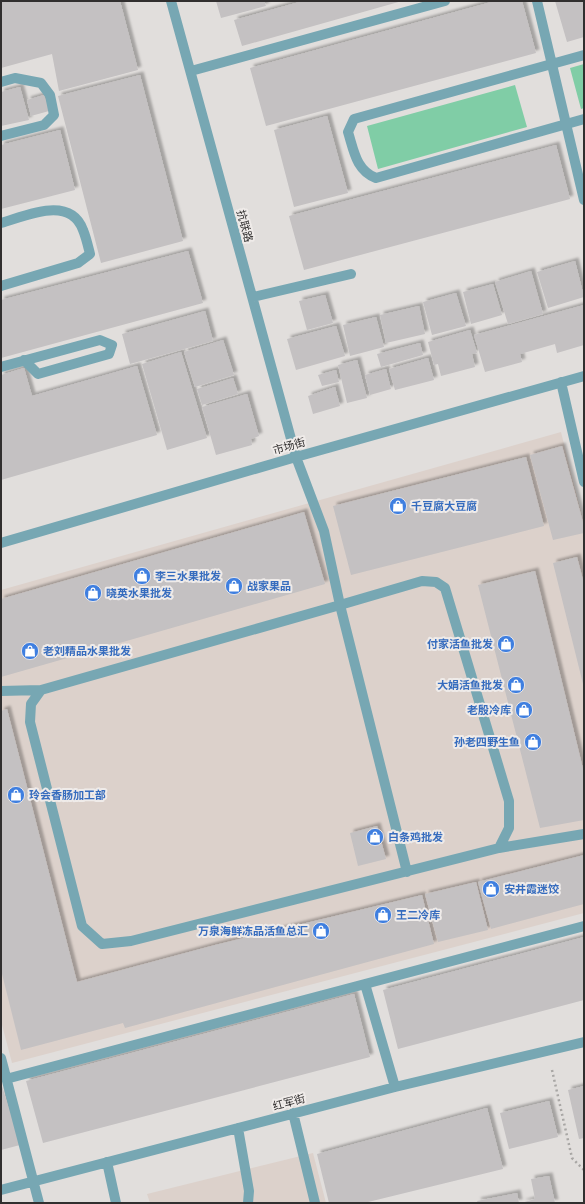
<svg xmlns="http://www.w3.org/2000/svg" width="585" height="1204" viewBox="0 0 585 1204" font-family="Inter,'Noto Sans SC',sans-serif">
	<defs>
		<filter id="shadow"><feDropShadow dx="3.5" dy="-3.5" stdDeviation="1" flood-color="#0004"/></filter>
	</defs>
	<rect width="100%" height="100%" fill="#e1dedc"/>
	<!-- built -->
	<path fill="#dcd1cb" d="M561,432L584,524V913L12,1063L1,1021V590Z
		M313,1153L326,1203H150L147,1194Z"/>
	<!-- green -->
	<path fill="#80cda6" d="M584,64V108L581,109L570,68Z
		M515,85L527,127L378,169L367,126Z"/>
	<!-- building -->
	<path fill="#c4c1c2" filter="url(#shadow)" d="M1,1H120L138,70L59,91L52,54L1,68Z
		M216,1H264L266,6L221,18Z
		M303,1H402L242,46L234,20Z
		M495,1H522L536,53L266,126L250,68Z
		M555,1H584V37L567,42Z
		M140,75L183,241L101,263L58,96Z
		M20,87L29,120L1,126V92Z
		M44,95L49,111L31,116L27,100Z
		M327,116L348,193L294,207L274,130Z
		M60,130L75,190L1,209V145Z
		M556,145L570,199L304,270L289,216Z
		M188,251L203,303L1,358V300Z
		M575,261L584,297L548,308L537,272Z
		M531,271L543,314L508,324L495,282Z
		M493,284L502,315L471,324L463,292Z
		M456,293L466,326L432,335L423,302Z
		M325,295L333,323L307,330L299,301Z
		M584,305V345L557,353L555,344L520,354L522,362L485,372L474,335Z
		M419,306L425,334L386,343L380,315Z
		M205,311L213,341L130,364L122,334Z
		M376,317L384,347L350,356L343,325Z
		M336,326L345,356L296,370L287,339Z
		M470,330L477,353L472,354L475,367L441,376L438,364L434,365L428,342Z
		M223,340L234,375L195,387L184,352Z
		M420,343L423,355L381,367L377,354Z
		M181,352L207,438L167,450L142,364Z
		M428,358L434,380L395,390L389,369Z
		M357,360L367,398L347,403L338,365Z
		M137,366L157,435L1,480V375L24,368L32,396Z
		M386,369L391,389L370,395L365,375Z
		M336,370L339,382L322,386L318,375Z
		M233,378L238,394L202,405L197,389Z
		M335,387L340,406L313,414L308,396Z
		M247,394L259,436L251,439L252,445L216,455L202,407Z
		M562,446L584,526V533L553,540L530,455Z
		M526,457L544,526L351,575L333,506Z
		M304,512L325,584L1,677V599Z
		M577,557L584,584L583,684L553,563Z
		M535,571L584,773V820L540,828L478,585Z
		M7,709L77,982L215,945L422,895L434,944L125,1028L123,1023L21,1050L1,970V711Z
		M377,826L386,859L358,866L350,833Z
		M584,855V904L491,929L478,882Z
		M476,882L488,930L438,942L425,894Z
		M584,937V1000L398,1049L383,990Z
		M354,994L370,1057L43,1143L26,1081Z
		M1,1083L20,1145L1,1150Z
		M584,1086V1138L579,1139L568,1090Z
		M549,1101L558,1137L509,1149L500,1113Z
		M487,1108L503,1169L364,1203H329L317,1154Z
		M549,1176L555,1203H521L535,1199L531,1179Z
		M517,1193L519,1203H478L477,1201Z"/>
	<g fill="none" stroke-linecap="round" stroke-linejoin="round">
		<!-- path -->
		<path stroke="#a8a6a4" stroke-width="2.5" stroke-dasharray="2 3" stroke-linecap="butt" d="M552,1070L572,1158L584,1170"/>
		<!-- minor -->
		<path stroke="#77a7b3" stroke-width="10" d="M171,1L296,457L324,531L340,605L41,690L31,704L30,722L82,926L102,944L131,941L499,848L509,828V801L445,588L436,582L422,581L340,605L407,872
			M537,1L584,200
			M584,55L354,119L348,132C354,151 356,170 376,178L584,119
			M191,71L445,1
			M1,82L15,78L41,83L50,95L54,115L44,125L1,136
			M1,223C26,216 70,195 83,230C86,237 88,246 90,254L78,263L1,286
			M253,297L351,274
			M1,367L100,340L112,345L109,354L38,374L24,360
			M561,382L584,482
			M1,543L296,457L584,376
			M1,691L41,690
			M499,848L584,834
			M365,984L395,1087
			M1,1058L39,1203
			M6,1079L584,926
			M293,1113L315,1203
			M238,1128L249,1191L248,1203
			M107,1162L116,1203
			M1,1190L395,1087L584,1042"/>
	</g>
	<!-- icons -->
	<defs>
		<symbol id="shop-disc" viewBox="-11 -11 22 22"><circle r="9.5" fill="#3f7fe0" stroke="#efebe9"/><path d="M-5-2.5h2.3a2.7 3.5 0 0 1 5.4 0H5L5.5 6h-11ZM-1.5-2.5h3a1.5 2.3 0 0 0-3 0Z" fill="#fff"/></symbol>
	</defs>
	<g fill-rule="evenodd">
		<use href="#shop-disc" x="388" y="496" width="20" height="20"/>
		<use href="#shop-disc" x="132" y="566" width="20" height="20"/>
		<use href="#shop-disc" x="224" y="576" width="20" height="20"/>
		<use href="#shop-disc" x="83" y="583" width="20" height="20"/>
		<use href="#shop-disc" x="496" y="634" width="20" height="20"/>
		<use href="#shop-disc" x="20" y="641" width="20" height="20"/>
		<use href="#shop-disc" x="506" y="675" width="20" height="20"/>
		<use href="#shop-disc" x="514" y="700" width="20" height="20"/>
		<use href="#shop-disc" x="523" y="732" width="20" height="20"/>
		<use href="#shop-disc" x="6" y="785" width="20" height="20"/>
		<use href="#shop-disc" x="365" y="827" width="20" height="20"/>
		<use href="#shop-disc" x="481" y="879" width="20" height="20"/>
		<use href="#shop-disc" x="373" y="905" width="20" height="20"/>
		<use href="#shop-disc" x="311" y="921" width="20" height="20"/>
	</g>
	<g text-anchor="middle" stroke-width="4" stroke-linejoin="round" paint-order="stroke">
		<!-- street labels -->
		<g font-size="11" fill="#312f2f" stroke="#efebe9">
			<text transform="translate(245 226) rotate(75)" y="4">抗联路</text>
			<text transform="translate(289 446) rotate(-16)" y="4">市场街</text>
			<text transform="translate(289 1102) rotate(-15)" y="4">红军街</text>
		</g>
		<!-- shop labels -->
		<g font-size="11" font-weight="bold" fill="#366cbe" stroke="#efebe9" text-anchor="start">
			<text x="411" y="510">千豆腐大豆腐</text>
			<text x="155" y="580">李三水果批发</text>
			<text x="247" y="590">战家果品</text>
			<text x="106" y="597">晓英水果批发</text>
			<text x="493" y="648" text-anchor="end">付家活鱼批发</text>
			<text x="43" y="655">老刘精品水果批发</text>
			<text x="503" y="689" text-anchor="end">大娟活鱼批发</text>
			<text x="511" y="714" text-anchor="end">老殷冷库</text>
			<text x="520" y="746" text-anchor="end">孙老四野生鱼</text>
			<text x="29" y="799">玲会香肠加工部</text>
			<text x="388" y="841">白条鸡批发</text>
			<text x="504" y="893">安井霞迷饺</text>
			<text x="396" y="919">王二冷库</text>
			<text x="308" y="935" text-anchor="end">万泉海鲜冻品活鱼总汇</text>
		</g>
	</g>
	<!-- border -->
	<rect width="585" height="1204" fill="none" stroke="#312f2f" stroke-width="4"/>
</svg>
